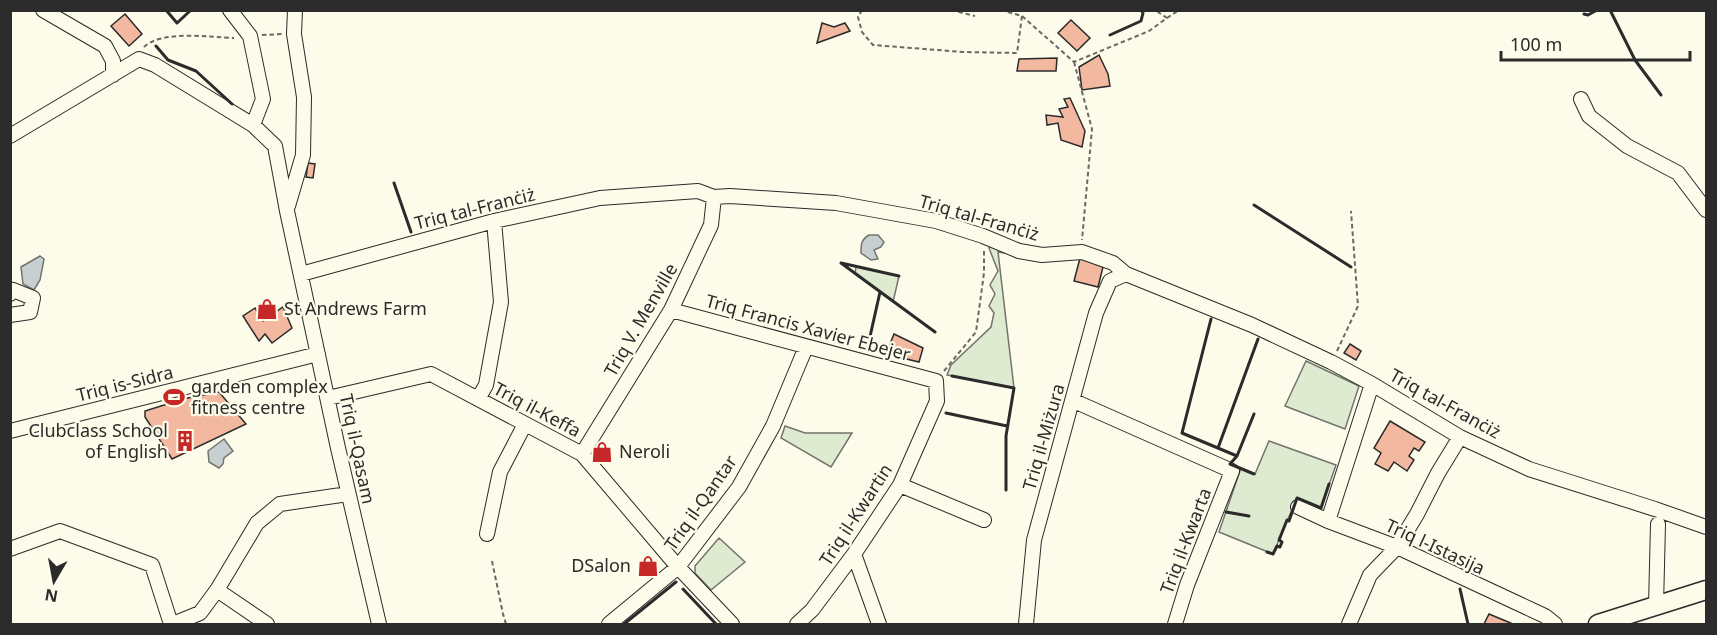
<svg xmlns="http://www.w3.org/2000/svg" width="1717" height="635" viewBox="0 0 1717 635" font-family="'Noto Sans',sans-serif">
	<rect width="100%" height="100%" fill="#fdfbea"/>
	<!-- green -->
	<path fill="#deebd1" stroke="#74746e" stroke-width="1.5" d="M991,246L1018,255L998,252L1014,388L947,375L951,365L991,327L994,313L989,306L995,294L990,285L998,271L989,248Z
		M856,267L899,276L893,302L855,274Z
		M1306,361L1359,386L1345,429L1285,406Z
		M785,426L805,433H852L831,467L781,438Z
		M1269,441L1336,465L1321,508L1297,498L1273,554L1219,532L1241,468L1255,474Z
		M719,538L745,562L711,590L695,573V566Z"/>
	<!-- water -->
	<path fill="#c7d0d0" stroke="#74746e" stroke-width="1.5" d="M869,235H878L884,242L881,247L874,250L878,259L871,260L861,253C861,244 861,240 869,235Z
		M40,256L44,259L40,280L34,290L23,284L21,267Z
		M224,439L233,451L224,458L223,464L219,468L209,462L208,451Z"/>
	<!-- building -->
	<path fill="#f2b8a0" stroke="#2b2b2b" stroke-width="1.5" d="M125,14L142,34L129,46L111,26Z
		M1071,20L1090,38L1077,51L1058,33Z
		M822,23L834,27L845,23L850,31L817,43Z
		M1099,55L1108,74L1110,86L1082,90L1079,67Z
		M1057,58L1056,71H1017L1019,59Z
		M1070,98L1085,131L1082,147L1061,140L1058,123L1047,125L1046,115L1063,117L1059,109L1068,107L1064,99Z
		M308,163L315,164L313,178L306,177Z
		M1080,258L1103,267L1098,287L1074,281Z
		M283,307L292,328L272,343L265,334L259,341L243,316L255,308L263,321Z
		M894,334L923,348L919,362L886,354Z
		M1350,344L1361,351L1356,360L1344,353Z
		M219,392L246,424L172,459L145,417V411L183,399Z
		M1390,421L1425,442L1419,451L1414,448L1409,456L1414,460L1407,471L1394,462L1388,471L1375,464L1381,453L1374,448Z
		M1489,614L1513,624H1484Z"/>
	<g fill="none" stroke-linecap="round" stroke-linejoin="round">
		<defs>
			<path id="minor" d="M43,10L105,46L113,61V75
				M230,10L250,36L263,99L253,125
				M1581,99L1589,116L1627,146L1678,173L1706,210
				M10,136L139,59L155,65L253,125L275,146L287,211L338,448L379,624
				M288,206L303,155L304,97L294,34L295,10
				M301,274L494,221L600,198L698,191L714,197L730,196L836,203L936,221L983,236L1019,251L1042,255L1082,252L1113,263L1126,274L1252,325L1331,362L1372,384L1460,437L1529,469L1655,509L1706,527
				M10,294L13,290L33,298L30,312L10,315
				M671,310L936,381L937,401L900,485L854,554L812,610L797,624
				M328,398L431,374L582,454L678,567L732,624
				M478,399L486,385L501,302L494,221
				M1074,401L1232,471L1187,585L1175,624
				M10,431L318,354
				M582,454L671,310L711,225L714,197
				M900,485L984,520
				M1298,507L1328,521L1397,547L1545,616L1555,624
				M1328,521L1372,384
				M487,534L500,472L525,424
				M10,549L60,531L152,565L171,624
				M854,554L879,624
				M217,590L267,624
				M1656,606L1658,524
				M173,624L200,613L217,590L257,523L280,504L348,494
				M609,624L678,567L739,487L773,426L806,347
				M1026,624L1034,540L1096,313L1110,281L1126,274
				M1349,624L1370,575L1397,547L1417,514L1438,473L1460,437"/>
			<path id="major" d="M1598,624L1706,590"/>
		</defs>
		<!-- minor casing -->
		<use href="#minor" stroke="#2b2b2b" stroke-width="16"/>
		<!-- major casing -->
		<use href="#major" stroke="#2b2b2b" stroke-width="21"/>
		<!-- path -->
		<path stroke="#6a6964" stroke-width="2" stroke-dasharray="4.5 3" stroke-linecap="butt" d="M862,10L858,17L862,32L873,45L963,52L1017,53L1022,16L1000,10
			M951,10L975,16
			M1022,16L1074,62L1149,31L1167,18L1155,10
			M1167,18L1179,10
			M262,35L283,34
			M144,47C162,30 210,37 234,38
			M1074,62L1092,129L1082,240
			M1337,351L1358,306L1351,211
			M944,371L976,332L984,273V251
			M492,561L503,614L506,624"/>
		<!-- minor -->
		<use href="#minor" stroke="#fdfbea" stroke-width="14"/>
		<!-- major -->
		<use href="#major" stroke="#fdfbea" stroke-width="18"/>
		<!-- wall -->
		<path stroke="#2b2b2b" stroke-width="3" d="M166,10L177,23L191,10
			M1610,10L1635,60L1661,95
			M1584,14L1588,15L1597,10
			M1110,35L1141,21L1143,13L1141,10
			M156,46L168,60L196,71L232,104
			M394,183L411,232
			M1254,205L1351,267
			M899,276L841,263L935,332
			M1211,319L1182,433L1237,456
			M867,350L880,292
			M952,376L1014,388L1006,436V490
			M946,413L1007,426
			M1254,414L1237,456L1230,464L1254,474
			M1218,448L1258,339
			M1226,512L1249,516
			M1267,552L1273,554L1277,546L1280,547L1282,542L1279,540L1287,520L1289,521L1297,498L1321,508L1329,484
			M683,589L716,624
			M1460,589L1468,624
			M624,624L676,582"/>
	</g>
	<!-- icons -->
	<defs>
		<symbol id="shop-bare" viewBox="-9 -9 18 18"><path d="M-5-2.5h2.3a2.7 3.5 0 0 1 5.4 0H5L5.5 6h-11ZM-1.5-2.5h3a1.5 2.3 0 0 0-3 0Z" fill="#c62828" stroke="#fdfbea" stroke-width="2.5" paint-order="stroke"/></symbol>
		<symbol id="stadium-bare" viewBox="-9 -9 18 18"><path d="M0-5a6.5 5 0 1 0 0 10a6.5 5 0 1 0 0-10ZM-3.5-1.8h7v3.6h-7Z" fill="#c62828" stroke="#fdfbea" stroke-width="2.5" paint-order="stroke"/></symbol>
		<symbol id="building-bare" viewBox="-9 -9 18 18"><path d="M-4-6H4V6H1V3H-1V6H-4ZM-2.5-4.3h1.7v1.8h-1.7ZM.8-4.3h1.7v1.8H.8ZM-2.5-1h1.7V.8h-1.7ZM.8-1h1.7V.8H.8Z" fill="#c62828" stroke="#fdfbea" stroke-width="2.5" paint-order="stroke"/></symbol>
	</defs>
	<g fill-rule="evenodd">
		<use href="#shop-bare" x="252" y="294" width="30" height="30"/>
		<use href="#stadium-bare" x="159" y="382" width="30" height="30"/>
		<use href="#building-bare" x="170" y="426" width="30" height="30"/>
		<use href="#shop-bare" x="587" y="437" width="30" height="30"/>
		<use href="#shop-bare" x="633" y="551" width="30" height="30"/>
	</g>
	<g text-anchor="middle" stroke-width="4.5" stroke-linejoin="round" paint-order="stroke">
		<!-- street labels -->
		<g font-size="18" fill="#2b2b2b" stroke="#fdfbea">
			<text transform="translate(475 209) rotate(-14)" y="6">Triq tal-Franċiż</text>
			<text transform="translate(979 218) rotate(16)" y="6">Triq tal-Franċiż</text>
			<text transform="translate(641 320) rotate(-60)" y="6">Triq V. Menville</text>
			<text transform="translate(808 328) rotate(15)" y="6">Triq Francis Xavier Ebejer</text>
			<text transform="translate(125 384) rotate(-14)" y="6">Triq is-Sidra</text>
			<text transform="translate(1445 404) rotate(29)" y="6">Triq tal-Franċiż</text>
			<text transform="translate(537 410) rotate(28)" y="6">Triq il-Keffa</text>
			<text transform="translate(1044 437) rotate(-74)" y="6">Triq il-Miżura</text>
			<text transform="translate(357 449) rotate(78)" y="6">Triq il-Qasam</text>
			<text transform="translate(701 503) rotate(-55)" y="6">Triq il-Qantar</text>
			<text transform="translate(856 515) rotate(-57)" y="6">Triq il-Kwartin</text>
			<text transform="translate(1186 541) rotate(-69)" y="6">Triq il-Kwarta</text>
			<text transform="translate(1435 547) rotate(25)" y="6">Triq l-Istasija</text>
		</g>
		<!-- poi labels -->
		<g font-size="18" fill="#2b2b2b" stroke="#fdfbea" text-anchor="start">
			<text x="284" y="315">St Andrews Farm</text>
			<text x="191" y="393">garden complex<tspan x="191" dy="21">fitness centre</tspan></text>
			<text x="168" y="437" text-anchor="end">Clubclass School<tspan x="168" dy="21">of English</tspan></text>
			<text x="619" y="458">Neroli</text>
			<text x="631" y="572" text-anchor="end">DSalon</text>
		</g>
	</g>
	<!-- border -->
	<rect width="1717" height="635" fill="none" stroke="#2b2b2b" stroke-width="24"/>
	<!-- north arrow -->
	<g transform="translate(54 581) rotate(190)" stroke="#fdfbea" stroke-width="4.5" paint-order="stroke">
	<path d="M0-4.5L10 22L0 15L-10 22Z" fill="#2b2b2b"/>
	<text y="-9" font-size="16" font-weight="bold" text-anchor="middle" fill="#2b2b2b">N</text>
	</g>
	<!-- scale -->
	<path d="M1501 51v9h189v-9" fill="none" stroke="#2b2b2b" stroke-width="3"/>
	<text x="1510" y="51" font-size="18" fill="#2b2b2b" stroke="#fdfbea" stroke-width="4.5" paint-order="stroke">100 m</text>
</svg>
